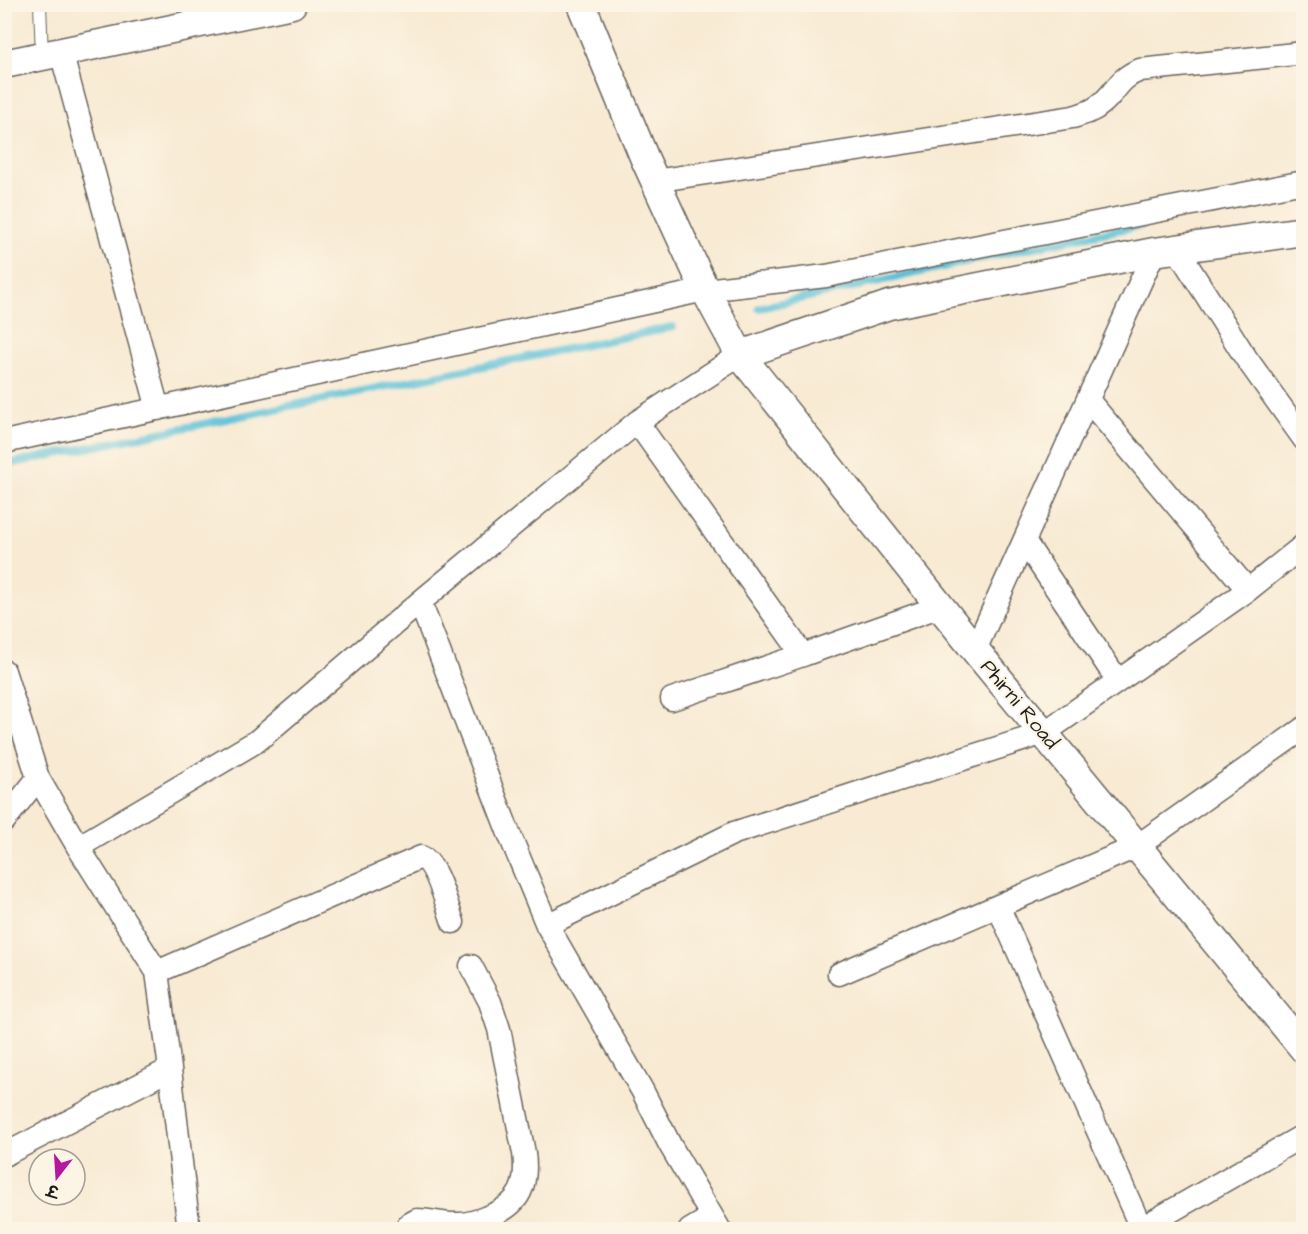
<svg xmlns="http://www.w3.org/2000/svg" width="1308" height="1234" viewBox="0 0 1308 1234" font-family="'Architects Daughter','Playpen Sans Deva',sans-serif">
	<rect width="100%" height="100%" fill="#fcf5e5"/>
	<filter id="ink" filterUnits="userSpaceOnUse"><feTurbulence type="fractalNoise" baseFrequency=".0167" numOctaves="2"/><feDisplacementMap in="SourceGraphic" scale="12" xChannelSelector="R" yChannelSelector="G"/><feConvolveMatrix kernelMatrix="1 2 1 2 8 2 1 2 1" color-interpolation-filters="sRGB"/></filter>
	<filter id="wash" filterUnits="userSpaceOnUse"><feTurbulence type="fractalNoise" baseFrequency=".008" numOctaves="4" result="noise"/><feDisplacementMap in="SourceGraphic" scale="24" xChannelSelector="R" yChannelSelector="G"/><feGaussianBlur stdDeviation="1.35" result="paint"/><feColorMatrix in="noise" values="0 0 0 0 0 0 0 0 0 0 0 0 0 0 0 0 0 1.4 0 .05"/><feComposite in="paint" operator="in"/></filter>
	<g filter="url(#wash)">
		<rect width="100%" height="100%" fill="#f8ead3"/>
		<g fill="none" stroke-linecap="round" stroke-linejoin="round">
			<!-- stream -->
			<path stroke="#5bc1d8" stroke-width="8" d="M759,308L1014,251L1142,225
				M4,465L673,327"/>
		</g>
	</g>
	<g filter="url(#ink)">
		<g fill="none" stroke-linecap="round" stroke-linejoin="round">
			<defs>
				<path id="service" d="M40,4L42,57"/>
				<path id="minor" d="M61,52L158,409
					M654,181L1073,117C1083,114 1092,112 1100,105C1117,92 1117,79 1140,70L1304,53
					M1177,249L1246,358L1304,439
					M1088,400L1248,590
					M637,422L803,655L941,606
					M4,442L705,290L826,276L1304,182
					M1025,542L1118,681
					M420,602L508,831L547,925L642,1090L670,1145L720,1230
					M975,650L1154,252
					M4,671L38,778
					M672,699L803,655
					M4,821L38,778L78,847L157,972L170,1069L189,1230
					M78,847L257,741L420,602L637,422L740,355
					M998,906L1141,1228
					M547,925L734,833L1044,733L1248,590L1304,545
					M157,972L421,857C436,862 447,906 453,922
					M839,974L1136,847L1304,728
					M4,1155L170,1069
					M407,1230L408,1225L417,1220C431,1220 445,1225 459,1224C470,1224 480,1220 490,1216C521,1204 528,1184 524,1153L499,1029L490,1002L471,966
					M690,1230L712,1217
					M1138,1230L1304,1135"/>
				<path id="tertiary" d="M581,4L644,157L705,290L740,355L975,650L1304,1049
					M4,64L292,4
					M740,355L889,305L1154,252L1304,231"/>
			</defs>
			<!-- service casing -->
			<use href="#service" stroke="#69645c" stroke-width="14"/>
			<!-- minor casing -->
			<use href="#minor" stroke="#69645c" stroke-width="25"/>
			<!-- tertiary casing -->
			<use href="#tertiary" stroke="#69645c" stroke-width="31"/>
			<!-- service -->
			<use href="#service" stroke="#fff" stroke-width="12"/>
			<!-- minor -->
			<use href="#minor" stroke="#fff" stroke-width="22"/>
			<!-- tertiary -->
			<use href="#tertiary" stroke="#fff" stroke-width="28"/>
		</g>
	</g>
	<g text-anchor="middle" stroke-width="4.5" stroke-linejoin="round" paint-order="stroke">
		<!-- street labels -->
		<g font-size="21" fill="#1c1c1c" stroke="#fcf5e5">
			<text transform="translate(1020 704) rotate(50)" y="7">Phirni Road</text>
		</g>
	</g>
	<!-- margin -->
	<rect width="1308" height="1234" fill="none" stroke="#fcf5e5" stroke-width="24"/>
	<!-- north arrow -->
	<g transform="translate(57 1177) rotate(197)"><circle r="28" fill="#fcf5e5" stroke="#a29e95" stroke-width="1.5"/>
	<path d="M0-4.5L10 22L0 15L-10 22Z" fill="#b5179e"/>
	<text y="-9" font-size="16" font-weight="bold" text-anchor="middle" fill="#1c1c1c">उ</text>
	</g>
</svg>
